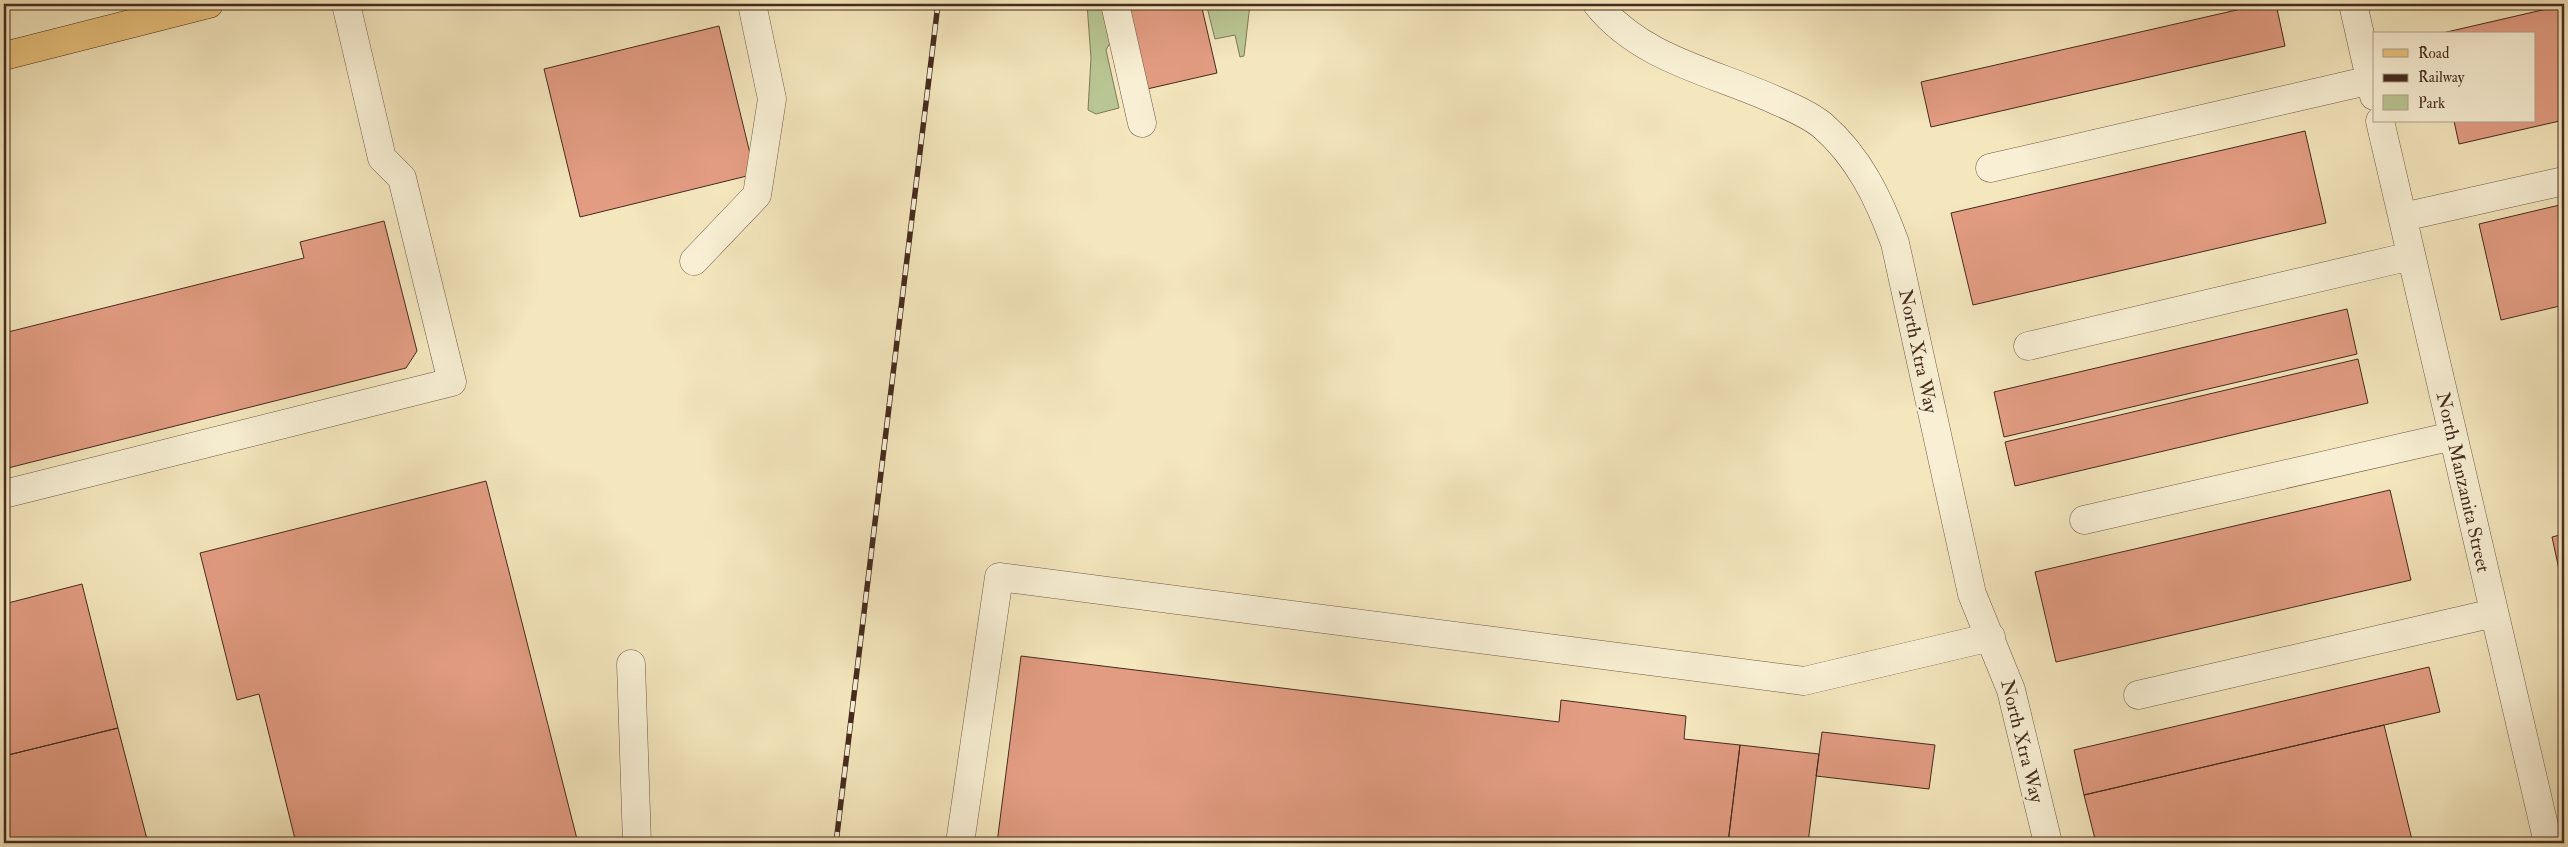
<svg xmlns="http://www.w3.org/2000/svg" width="2568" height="847" viewBox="0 0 2568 847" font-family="'IM FELL Double Pica',serif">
	<rect width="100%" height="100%" fill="#f4e6bd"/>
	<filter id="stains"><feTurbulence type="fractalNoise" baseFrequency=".004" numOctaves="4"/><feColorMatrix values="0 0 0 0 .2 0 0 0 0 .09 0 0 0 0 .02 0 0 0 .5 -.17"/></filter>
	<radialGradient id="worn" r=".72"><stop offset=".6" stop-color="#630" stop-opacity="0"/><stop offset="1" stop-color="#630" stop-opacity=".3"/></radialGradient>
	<!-- green -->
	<path fill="#b9c693" stroke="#7f7858" d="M1087,4H1108L1115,34L1106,50L1119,108L1096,114L1088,110L1091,58Z
		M1221,4H1250L1244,56L1240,57L1235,35L1215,39L1207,7Z"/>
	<!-- building -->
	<path fill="#e29c82" stroke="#452b1e" d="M1126,4H1203H1201L1217,73L1147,89Z
		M2263,4H2276L2285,46L1931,127L1921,82Z
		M2564,5V120L2459,144L2454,121H2534V34H2438Z
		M719,26L755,174L580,217L544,69Z
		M2305,131L2326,223L1973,305L1951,213Z
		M2564,204V305L2501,320L2479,224Z
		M384,221L417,351L406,368L4,469V333L304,258L300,242Z
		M2347,309L2357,354L2004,437L1994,392Z
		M2358,359L2368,403L2015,486L2005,442Z
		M486,481L578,843H296L259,694L237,700L200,553Z
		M2390,490L2411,580L2056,662L2035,572Z
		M2564,534V593L2552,537Z
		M82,584L118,728L4,756V604Z
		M1021,656L1559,722L1561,700L1686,716L1684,739L1740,745L1728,843H997Z
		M2429,667L2440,712L2084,795L2074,750Z
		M2384,725L2412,840L2399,843H2096L2084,795Z
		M118,728L148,843H4V756Z
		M1822,732L1935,745L1929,789L1816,776Z
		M1740,745L1819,754L1808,843H1728Z"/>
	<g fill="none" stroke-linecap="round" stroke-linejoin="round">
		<defs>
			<path id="minor" d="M1115,4L1142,123
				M1597,4C1641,59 1713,72 1775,100C1791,107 1808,114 1822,125C1859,157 1879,199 1895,243L1972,594L2011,690L2048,843
				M2353,4L2374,96
				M2380,121L2548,843
				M1990,168L2371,80
				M2403,217L2564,181
				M694,261L757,195L772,99L752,4
				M2028,346L2411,256
				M4,494L452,382L402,178L382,158L346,4
				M2084,520L2453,436
				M631,664L637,843
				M2138,695L2494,613
				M960,843L999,577L1804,681L1991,637"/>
			<path id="major" d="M4,56L209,4"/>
		</defs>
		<!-- minor casing -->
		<use href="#minor" stroke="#715a46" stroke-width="29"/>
		<!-- major casing -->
		<use href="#major" stroke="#452b1e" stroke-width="29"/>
		<!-- minor -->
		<use href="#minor" stroke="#f8efd4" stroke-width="28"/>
		<!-- major -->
		<use href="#major" stroke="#eac37e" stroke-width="28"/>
		<defs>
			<path id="rail" d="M836,843L938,4"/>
		</defs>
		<!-- rail casing -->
		<use href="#rail" stroke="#452b1e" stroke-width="5.5"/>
		<!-- rail -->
		<use href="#rail" stroke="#f8efd4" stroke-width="4" stroke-dasharray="11" stroke-linecap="butt"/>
	</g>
	<g text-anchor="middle" stroke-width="5" stroke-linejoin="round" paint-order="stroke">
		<!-- street labels -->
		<g font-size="19" fill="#452b1e" stroke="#f8efd4">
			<text transform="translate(1919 351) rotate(78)" y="7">North Xtra Way</text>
			<text transform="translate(2464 482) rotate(77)" y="7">North Manzanita Street</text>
			<text transform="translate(2023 741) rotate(76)" y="7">North Xtra Way</text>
		</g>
	</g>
	<!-- margin -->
	<rect width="2568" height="847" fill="none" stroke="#f4e6bd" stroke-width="20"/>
	<rect x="5" y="5" width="2558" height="837" fill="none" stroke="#452b1e" stroke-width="2.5"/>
	<rect x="10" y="10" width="2548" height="827" fill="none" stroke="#452b1e"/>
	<!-- legend -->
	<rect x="2373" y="32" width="162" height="90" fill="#f8efd4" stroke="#b0a18b"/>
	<rect x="2383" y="49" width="25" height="8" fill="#eac37e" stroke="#b0a18b"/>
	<text x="2418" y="58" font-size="15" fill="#452b1e">Road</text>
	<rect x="2383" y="74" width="25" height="8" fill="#452b1e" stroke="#b0a18b"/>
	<text x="2418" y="82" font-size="15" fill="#452b1e">Railway</text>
	<rect x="2383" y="95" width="25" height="15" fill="#b9c693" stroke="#b0a18b"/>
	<text x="2418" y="108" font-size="15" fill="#452b1e">Park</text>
	<rect width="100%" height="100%" filter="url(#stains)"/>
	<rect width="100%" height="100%" fill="url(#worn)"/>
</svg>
